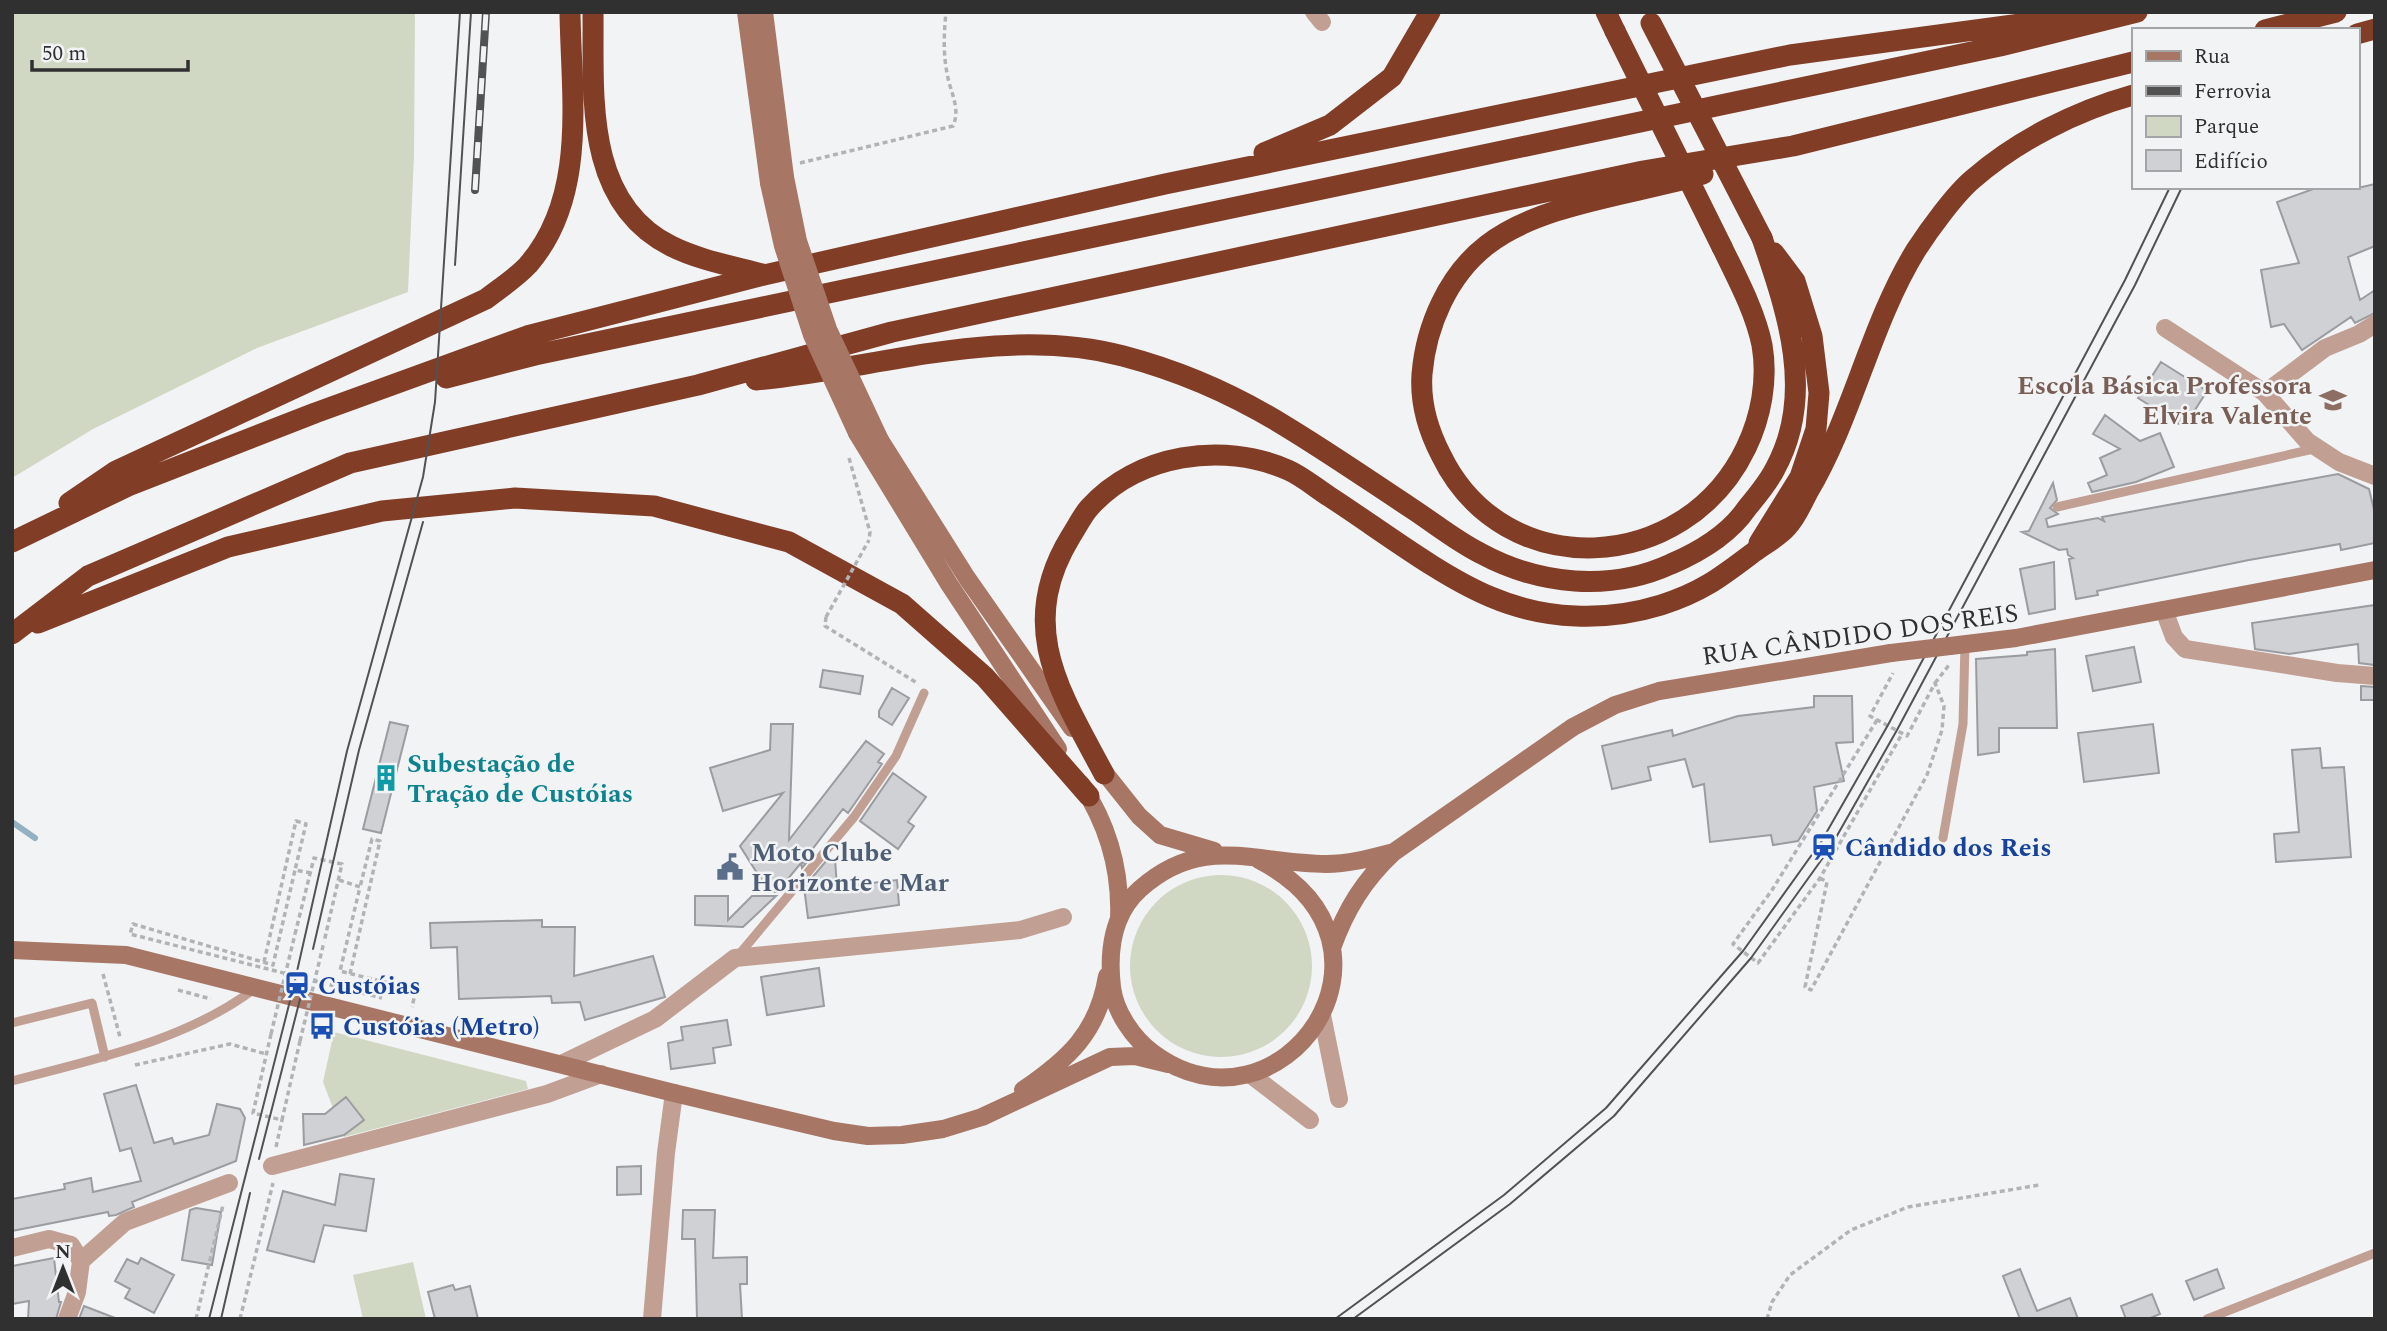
<svg xmlns="http://www.w3.org/2000/svg" width="2387" height="1331" viewBox="0 0 2387 1331" font-family="Spectral,serif">
	<rect width="100%" height="100%" fill="#f1f3f5"/>
	<!-- green -->
	<path fill="#d0d7c3" d="M12,12H415L414,155L408,292L257,348L93,429L12,478Z
		M1130 966a91 91 0 1 1 182 0a91 91 0 1 1-182 0Z
		M334,1032L526,1081L528,1089L344,1137L323,1082Z
		M413,1262L426,1319H363L353,1275Z"/>
	<g fill="none" stroke-linecap="round" stroke-linejoin="round">
		<!-- stream -->
		<path stroke="#94b1c3" stroke-width="6" d="M12,822L35,838"/>
	</g>
	<!-- building -->
	<path fill="#d0d1d4" stroke="#9b9c9f" stroke-width="2" d="M2375,184V246L2348,257L2360,300L2375,290V313L2355,323L2351,317L2302,350L2284,324L2271,327L2261,270L2299,263L2277,202L2319,187H2362Z
		M2161,362L2207,391L2186,424H2179L2138,398Z
		M2105,415L2140,441L2160,433L2174,467L2136,482L2092,492L2088,483L2107,475L2100,458L2120,449L2093,434Z
		M2338,474L2369,489L2375,514V543L2341,550L2340,544L2249,560L2097,591L2098,595L2076,599L2069,559L2073,558L2068,555L2067,549L2059,550L2022,532L2029,531L2053,483L2057,500L2050,508L2058,514L2046,519L2048,527L2098,518L2104,521L2102,517Z
		M2054,562L2055,609L2029,614L2020,569Z
		M2375,605V665L2359,663L2358,644L2289,654L2255,649L2252,623Z
		M2134,647L2141,682L2093,691L2086,656Z
		M2055,649L2057,728H1999V752L1978,755L1976,659L2027,655V652Z
		M823,670L863,676L860,694L820,687Z
		M2361,686L2375,687V700H2361Z
		M892,688L909,698L892,725L879,717V711Z
		M1814,696H1852L1853,742L1836,743L1844,781L1814,787L1817,811L1798,841L1773,845L1771,835L1710,842L1704,784L1693,787L1685,759L1648,767L1651,780L1612,789L1602,746L1672,730L1673,736L1738,716L1814,707Z
		M390,722L408,726L381,833L363,829Z
		M771,724H793L789,840L866,741L884,754L878,762L882,764L848,813L843,809L802,863L807,862L802,868L801,863L777,892H769L740,846L783,793L723,811L710,768L770,750Z
		M2153,724L2159,773L2084,782L2078,733Z
		M2320,748L2322,768L2344,767L2351,857L2276,862L2274,834L2299,832L2292,750Z
		M893,773L926,797L908,822L914,826L898,849L860,821Z
		M835,859L837,887L897,880L899,905L808,918L804,887L827,860Z
		M695,896H728V920L752,896H776L743,927L695,925Z
		M542,920V927H575L574,976L653,956L665,997L585,1020L580,1002L552,1003L551,996L459,999L457,947L431,948L430,923Z
		M819,968L824,1006L767,1015L761,977Z
		M727,1020L731,1045L713,1048L715,1063L671,1069L668,1043L683,1040L681,1027Z
		M136,1085L154,1143L172,1138L174,1144L209,1135L217,1104L240,1109L245,1118L236,1161L132,1202L134,1207L116,1215L109,1216L108,1212L12,1231V1199L65,1189L64,1184L91,1178L93,1192L141,1181L131,1148L120,1151L104,1094Z
		M346,1097L364,1120L344,1135L304,1145L303,1114H325Z
		M641,1166V1194L617,1195V1167Z
		M340,1174L374,1179L366,1231L324,1225L314,1262L267,1250L283,1191L335,1205Z
		M196,1208L221,1212L212,1265L182,1260L190,1210Z
		M683,1210H715L713,1258L747,1257V1284H740L742,1319H697L695,1239H682Z
		M54,1258L59,1302H61L56,1319H28L29,1301L12,1304V1266Z
		M141,1258L174,1275L154,1313L125,1298L130,1289L115,1281L127,1259L138,1264Z
		M2020,1269L2037,1311L2070,1298L2078,1319H2020L2003,1276Z
		M2217,1269L2224,1288L2194,1300L2186,1281Z
		M453,1285L455,1290L470,1286L478,1319H435L428,1292Z
		M2152,1294L2160,1314L2148,1319H2126L2121,1306Z
		M84,1306L115,1318V1319H79Z"/>
	<g fill="none" stroke-linecap="round" stroke-linejoin="round">
		<!-- path -->
		<path stroke="#b2b3b5" stroke-width="3.5" stroke-dasharray="5 3.5" stroke-linecap="butt" d="M800,163L953,126C961,108 950,92 947,73C943,53 944,32 946,12
			M849,458L870,532L869,540
			M826,617L825,626L917,683
			M1935,683L1949,665
			M1877,720L1772,890L1733,944L1758,963L1820,878L1902,734
			M311,873L295,870L273,965L133,924L130,934L382,998
			M1820,878L1827,882L1805,987L1811,990L1927,775L1942,730L1944,706L1935,683L1907,736L1870,716L1893,673
			M339,880L360,887L340,971L416,990L412,1007
			M295,934L314,858L342,864L324,942
			M264,962L296,821L306,824L295,870
			M103,974L120,1037
			M350,974L380,841L372,839L360,887
			M178,990L211,999
			M271,1034L253,1113L282,1120L300,1041
			M135,1065L230,1044L266,1054
			M276,1147L282,1120
			M196,1319L223,1205
			M240,1319L273,1183
			M1767,1319L1772,1302L1790,1275L1851,1230L1908,1207L2039,1185"/>
		<!-- service -->
		<path stroke="#c29f93" stroke-width="9" d="M2057,507L2318,448
			M1943,838L1963,724L1965,644
			M737,957L854,817L896,756L924,693
			M12,1023L92,1003L105,1057
			M12,1081C95,1059 185,1041 254,989
			M2207,1319L2375,1253"/>
		<!-- minor -->
		<path stroke="#c29f93" stroke-width="18" d="M1314,12L1322,22
			M2165,328L2265,393L2307,441L2339,462L2375,476
			M2265,393L2325,348L2359,334L2375,324
			M2164,610L2174,637L2185,649L2337,673L2375,676
			M1322,1015L1339,1099
			M561,1064L655,1019L735,958L1020,930L1063,917
			M1250,1074L1310,1120
			M272,1166L547,1094L601,1074
			M12,1248L49,1239L71,1245L81,1261
			M67,1319L77,1292L81,1261L125,1222L229,1183
			M652,1319L666,1153L674,1093"/>
		<!-- secondary -->
		<path stroke="#a87665" stroke-width="18" d="M746,12L769,183
			M764,12L785,177
			M857,433L949,584L1058,749
			M880,440L967,578L1072,728
			M1950,646L2016,638L2375,570
			M1096,762L1139,816L1160,835L1214,851
			M1081,784C1108,825 1121,871 1119,919
			M1259,860C1424,945 1281,1147 1153,1053C1133,1038 1115,1012 1112,987C1108,953 1112,914 1140,889C1202,834 1252,863 1326,864C1349,864 1371,858 1394,852
			M1332,948C1346,909 1364,880 1394,852L1573,727L1615,705L1659,691L1891,653
			M12,950L126,955L674,1093L834,1131L868,1136L902,1135L943,1129L982,1117L1110,1057L1135,1056L1168,1064
			M1023,1090C1067,1060 1098,1033 1107,976"/>
		<!-- motorway -->
		<path stroke="#823d26" stroke-width="21" d="M593,12C594,94 583,202 671,246C699,260 732,266 762,274
			M1606,12L1615,31
			M2265,30L2336,12
			M2357,34L2375,29
			M1264,153L1330,125L1392,77L1430,12
			M1703,174C1638,194 1540,203 1487,245C1448,275 1426,326 1422,374C1420,402 1428,430 1441,455C1504,585 1685,575 1746,448C1761,417 1768,380 1762,345C1755,311 1737,278 1722,247
			M446,378L535,355L2000,46L2137,12
			M756,380C876,369 1003,324 1123,356C1180,371 1235,395 1285,426C1328,452 1370,481 1411,508C1434,523 1456,541 1480,553C1539,585 1610,592 1671,564C1699,552 1730,533 1747,508C1757,496 1768,483 1775,469C1816,395 1787,311 1762,238
			M69,503L116,471L486,299C500,288 516,278 528,265C588,196 571,96 570,12
			M12,542L128,486L315,413L527,336L764,275L1165,184L1790,55L2108,12
			M1759,543L1800,477L1816,429L1819,393L1812,336L1795,281L1774,253
			M38,623L228,547L382,511L515,498L654,506L789,542L902,604L985,677L1089,796
			M12,634L88,576L350,463L698,385L892,332L1643,171L1793,146L2133,62
			M1104,774C1061,693 1015,627 1071,536C1077,527 1082,516 1089,508C1137,454 1223,441 1288,470C1302,476 1316,488 1330,497C1378,528 1440,576 1491,597C1545,620 1606,622 1661,605C1702,592 1721,577 1754,552C1764,544 1779,537 1787,527C1796,518 1802,503 1808,492C1853,416 1870,325 1916,250C1929,230 1955,194 1973,179C2018,140 2076,111 2133,95"/>
		<!-- tram -->
		<path stroke="#525253" stroke-width="2" d="M455,265L471,12
			M313,949L359,750L423,522
			M259,1159L306,976
			M209,1319L293,989L347,751L423,477L435,402L460,12
			M221,1319L250,1193
			M1335,1319L1504,1195L1606,1108L1743,951L1821,842L1888,725L2125,280L2170,187
			M1353,1319L1510,1204L1614,1116L1751,958L1830,848L1897,730L2135,285L2182,187"/>
		<defs>
			<path id="rail" d="M475,190L486,12"/>
		</defs>
		<!-- rail casing -->
		<use href="#rail" stroke="#525253" stroke-width="8"/>
		<!-- rail -->
		<use href="#rail" stroke="#f1f3f5" stroke-width="5" stroke-dasharray="16" stroke-linecap="butt"/>
		<!-- path-bridge -->
		<path stroke="#b2b3b5" stroke-width="3.5" stroke-dasharray="5 3.5" stroke-linecap="butt" d="M826,617L869,540
			M271,1034L295,934
			M300,1041L324,942"/>
		<!-- secondary-bridge -->
		<path stroke="#a87665" stroke-width="18" d="M785,177L798,241L828,329L880,440
			M769,183L783,246L812,335L857,433
			M1891,653L1950,646"/>
		<!-- motorway-bridge -->
		<path stroke="#823d26" stroke-width="21" d="M1651,23L1762,238
			M1615,31L1722,247"/>
	</g>
	<!-- icons -->
	<defs>
		<symbol id="school-bare" viewBox="-9 -9 18 18"><path d="M0-5L7-2L0 1L-7-2ZM-4 1L0 2.5L4 1V4Q0 6-4 4Z" fill="#8d6e63" stroke="#f1f3f5" stroke-width="2.5" paint-order="stroke"/></symbol>
		<symbol id="building-bare" viewBox="-9 -9 18 18"><path d="M-4-6H4V6H1V3H-1V6H-4ZM-2.5-4.3h1.7v1.8h-1.7ZM.8-4.3h1.7v1.8H.8ZM-2.5-1h1.7V.8h-1.7ZM.8-1h1.7V.8H.8Z" fill="#0f9aa8" stroke="#f1f3f5" stroke-width="2.5" paint-order="stroke"/></symbol>
		<symbol id="station-bare" viewBox="-9 -9 18 18"><path d="M-3-6H3Q5-6 5-4V2Q5 4 3 4L4.5 6H3L1.5 4h-3L-3 6H-4.5L-3 4Q-5 4-5 2V-4Q-5-6-3-6ZM-3.5-4v3h7v-3ZM-3.5 1v1.5H-2V1ZM2 1v1.5H3.5V1Z" fill="#1a4fb4" stroke="#f1f3f5" stroke-width="2.5" paint-order="stroke"/></symbol>
		<symbol id="civic-bare" viewBox="-9 -9 18 18"><path d="M-.6-6.5H3V-4.5H.6V-3L4-1V1h2V6H-6V1h2V-1L-.6-3ZM-1.2 2.5V6h2.4V2.5Z" fill="#5c6f8a" stroke="#f1f3f5" stroke-width="2.5" paint-order="stroke"/></symbol>
		<symbol id="bus-bare" viewBox="-9 -9 18 18"><path d="M-5-6H5V4H4V6H2V4H-2V6H-4V4H-5ZM-3.5-4V0h7V-4ZM-3.5 1.2v1.5H-2V1.2ZM2 1.2v1.5H3.5V1.2Z" fill="#1a4fb4" stroke="#f1f3f5" stroke-width="2.5" paint-order="stroke"/></symbol>
	</defs>
	<g fill-rule="evenodd">
		<use href="#school-bare" x="2314" y="381" width="38" height="38"/>
		<use href="#building-bare" x="367" y="759" width="38" height="38"/>
		<use href="#station-bare" x="1805" y="828" width="38" height="38"/>
		<use href="#civic-bare" x="711" y="848" width="38" height="38"/>
		<use href="#station-bare" x="278" y="966" width="38" height="38"/>
		<use href="#bus-bare" x="303" y="1007" width="38" height="38"/>
	</g>
	<g text-anchor="middle" stroke-width="5" stroke-linejoin="round" paint-order="stroke">
		<!-- education labels -->
		<g font-size="26" font-weight="bold" fill="#785e54" stroke="#f1f3f5" text-anchor="end">
			<text x="2312" y="394">Escola Básica Professora<tspan x="2312" dy="30">Elvira Valente</tspan></text>
		</g>
		<!-- street labels -->
		<g font-size="26" fill="#303031" stroke="#f1f3f5">
			<text transform="translate(1860 634) rotate(-8)" y="9">RUA CÂNDIDO DOS REIS</text>
		</g>
		<!-- culture labels -->
		<g font-size="26" font-weight="bold" fill="#0d838f" stroke="#f1f3f5" text-anchor="start">
			<text x="407" y="772">Subestação de<tspan x="407" dy="30">Tração de Custóias</tspan></text>
		</g>
		<!-- transit labels -->
		<g font-size="26" font-weight="bold" fill="#164399" stroke="#f1f3f5" text-anchor="start">
			<text x="1845" y="856">Cândido dos Reis</text>
			<text x="318" y="994">Custóias</text>
			<text x="343" y="1035">Custóias (Metro)</text>
		</g>
		<!-- service labels -->
		<g font-size="26" font-weight="bold" fill="#4e5e75" stroke="#f1f3f5" text-anchor="start">
			<text x="751" y="861">Moto Clube<tspan x="751" dy="30">Horizonte e Mar</tspan></text>
		</g>
	</g>
	<!-- border -->
	<rect width="2387" height="1331" fill="none" stroke="#303031" stroke-width="28"/>
	<!-- legend -->
	<rect x="2132" y="28" width="228" height="161" fill="#f1f3f5" stroke="#a4a5a7" stroke-width="2"/>
	<rect x="2146" y="51" width="35" height="10" fill="#a87665" stroke="#a4a5a7" stroke-width="2"/>
	<text x="2194" y="63" font-size="21" fill="#303031">Rua</text>
	<rect x="2146" y="86" width="35" height="10" fill="#525253" stroke="#a4a5a7" stroke-width="2"/>
	<text x="2194" y="98" font-size="21" fill="#303031">Ferrovia</text>
	<rect x="2146" y="116" width="35" height="21" fill="#d0d7c3" stroke="#a4a5a7" stroke-width="2"/>
	<text x="2194" y="133" font-size="21" fill="#303031">Parque</text>
	<rect x="2146" y="150" width="35" height="21" fill="#d0d1d4" stroke="#a4a5a7" stroke-width="2"/>
	<text x="2194" y="168" font-size="21" fill="#303031">Edifício</text>
	<!-- north arrow -->
	<g transform="translate(63 1268)" stroke="#f1f3f5" stroke-width="5" paint-order="stroke">
	<path d="M0-5L12 26L0 18L-12 26Z" fill="#303031"/>
	<text y="-10" font-size="19" font-weight="bold" text-anchor="middle" fill="#303031">N</text>
	</g>
	<!-- scale -->
	<path d="M32 60v10h156v-10" fill="none" stroke="#303031" stroke-width="3.5"/>
	<text x="42" y="60" font-size="21" fill="#303031" stroke="#f1f3f5" stroke-width="5" paint-order="stroke">50 m</text>
</svg>
